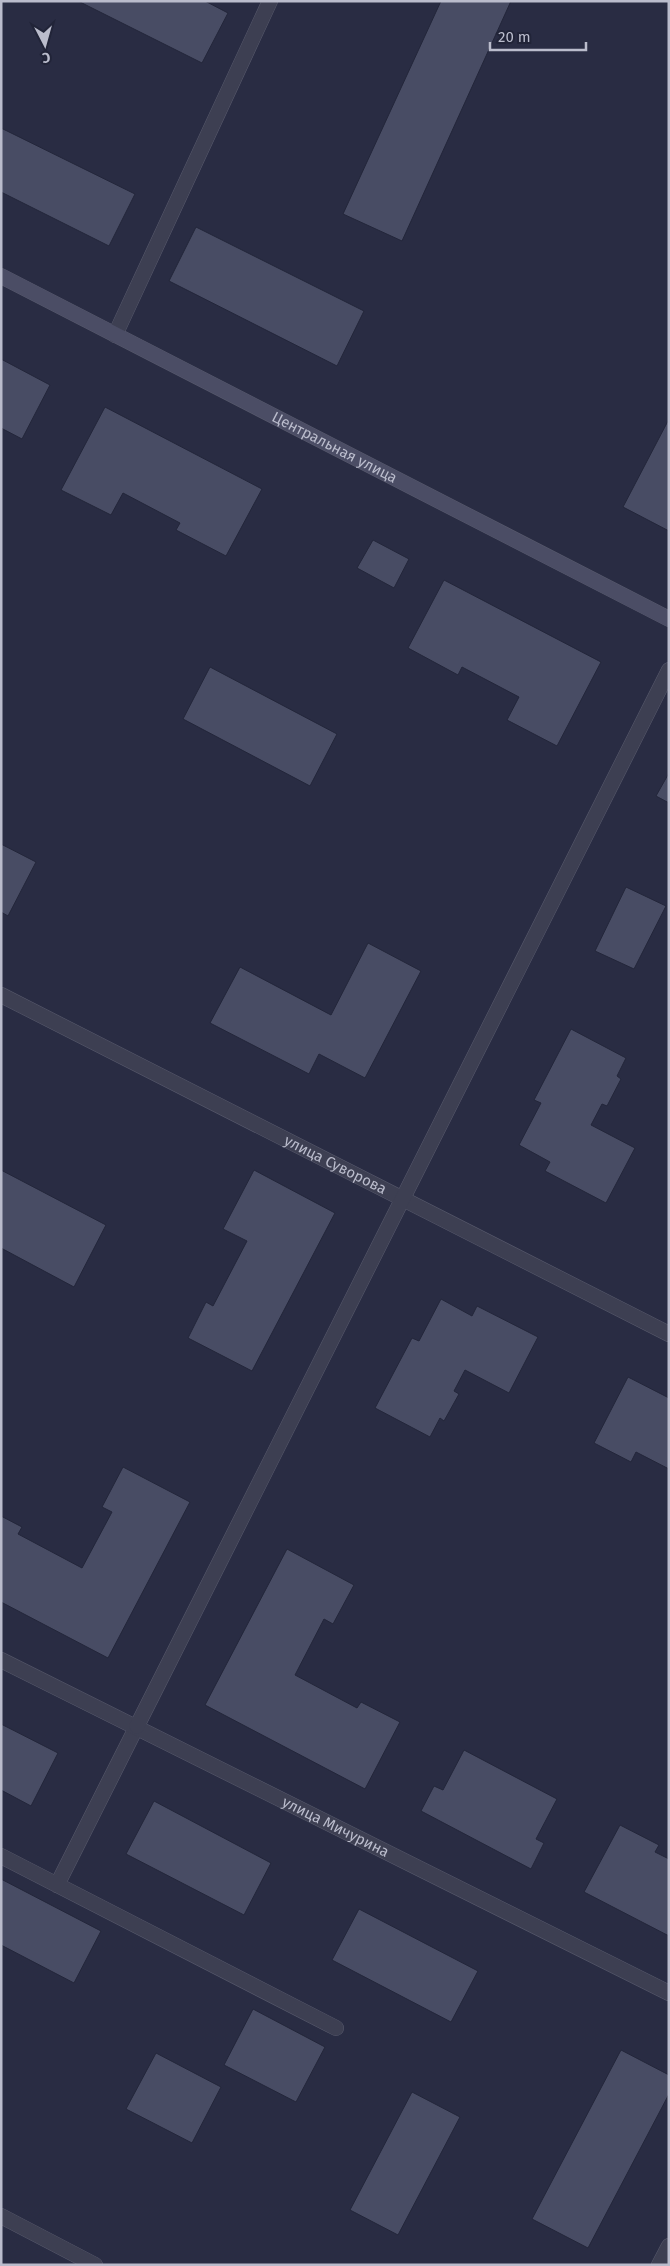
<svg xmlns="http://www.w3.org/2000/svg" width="670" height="2266" viewBox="0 0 670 2266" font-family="'Fira Sans',sans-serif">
	<rect width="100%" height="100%" fill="#292c43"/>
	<!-- building -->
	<path fill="#484c64" stroke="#23263a" d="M78,1H205L228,13L202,63Z
		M441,1H511L402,241L343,214Z
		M1,128L135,194L109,246L1,192Z
		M196,227L364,311L337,366L169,281Z
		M1,359L50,385L22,439L1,428Z
		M105,407L262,489L226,556L176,530L180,523L123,493L111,515L61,490Z
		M669,419V531L623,507Z
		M373,540L409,559L394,588L357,568Z
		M444,580L601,662L557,746L507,720L519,697L462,667L458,675L408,648Z
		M210,667L337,734L310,786L183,719Z
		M669,773V803L656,796Z
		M1,844L36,862L8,916L1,912Z
		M626,887L666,906L634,969L595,951Z
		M368,943L421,971L365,1078L319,1054L309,1074L210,1023L240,967L331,1015Z
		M571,1029L626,1058L617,1076L621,1079L607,1106L602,1104L591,1125L635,1148L606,1203L545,1171L550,1162L519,1145L541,1103L534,1100Z
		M1,1170L106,1225L74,1287L1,1248Z
		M254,1170L335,1213L252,1371L188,1338L206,1302L213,1306L247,1241L223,1229Z
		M441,1299L472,1316L477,1306L538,1337L509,1393L465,1370L454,1391L459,1394L444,1421L440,1418L430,1437L375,1408L412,1338L419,1341Z
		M628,1377L669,1398V1469L636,1452L631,1462L594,1443Z
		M123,1467L190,1502L108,1658L1,1602V1516L22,1527L18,1534L82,1568L112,1512L102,1507Z
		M287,1549L354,1585L333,1624L324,1619L295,1675L357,1708L361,1702L400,1722L365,1789L205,1705Z
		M1,1724L58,1753L31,1806L1,1790Z
		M464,1750L557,1799L536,1839L544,1843L531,1869L421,1811L434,1786L443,1790Z
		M154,1801L271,1863L244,1915L126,1854Z
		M620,1825L659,1845L655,1852L669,1859V1936L584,1892Z
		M1,1879L101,1931L74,1983L1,1945Z
		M359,1909L478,1971L451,2022L332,1960Z
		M253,2009L325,2047L296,2102L224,2065Z
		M621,2050L669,2075V2094L588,2248L532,2219Z
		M156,2053L221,2087L192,2143L126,2109Z
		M412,2092L460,2117L398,2235L350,2210Z"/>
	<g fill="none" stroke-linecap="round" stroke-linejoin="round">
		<defs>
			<path id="lane" d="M115,335L270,1
				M1,1856L336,2028
				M57,1885L137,1726
				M1,2216L95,2265"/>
			<g id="street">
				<path id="s1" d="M1,995L669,1334"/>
				<path id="s2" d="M1,1660L669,1993"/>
				<path d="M137,1726L669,670"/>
				<path d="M659,2265L669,2246"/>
			</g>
			<g id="secondary">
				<path id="s3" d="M1,276L669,619"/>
			</g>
		</defs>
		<!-- lane casing -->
		<use href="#lane" stroke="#585a6d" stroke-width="16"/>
		<!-- street casing -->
		<use href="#street" stroke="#585a6d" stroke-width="16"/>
		<!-- secondary casing -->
		<use href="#secondary" stroke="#585a6d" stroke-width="16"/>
		<!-- lane -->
		<use href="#lane" stroke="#3d3f52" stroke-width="15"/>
		<!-- street -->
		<use href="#street" stroke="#3d3f52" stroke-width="15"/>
		<!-- secondary -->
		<use href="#secondary" stroke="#4b4d65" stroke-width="15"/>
	</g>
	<g text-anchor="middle" stroke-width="4" stroke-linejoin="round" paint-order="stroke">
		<!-- street labels -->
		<g font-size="15" fill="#babccc" stroke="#212438">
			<text dy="5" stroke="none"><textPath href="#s3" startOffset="375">Центральная улица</textPath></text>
			<text dy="5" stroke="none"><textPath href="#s1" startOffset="375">улица Суворова</textPath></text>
			<text dy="5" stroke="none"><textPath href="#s2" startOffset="374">улица Мичурина</textPath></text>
		</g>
	</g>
	<!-- border -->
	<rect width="670" height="2266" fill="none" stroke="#babccc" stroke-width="5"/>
	<!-- north arrow -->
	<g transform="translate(45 45) rotate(174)" stroke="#212438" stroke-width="4" paint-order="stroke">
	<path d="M0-4L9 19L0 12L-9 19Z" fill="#babccc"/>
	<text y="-8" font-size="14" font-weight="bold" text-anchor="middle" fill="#babccc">С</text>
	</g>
	<!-- scale -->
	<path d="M490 42v8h96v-8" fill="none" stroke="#babccc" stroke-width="2.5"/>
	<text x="498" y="42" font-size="15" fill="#babccc" stroke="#212438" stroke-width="4" paint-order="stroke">20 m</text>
</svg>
